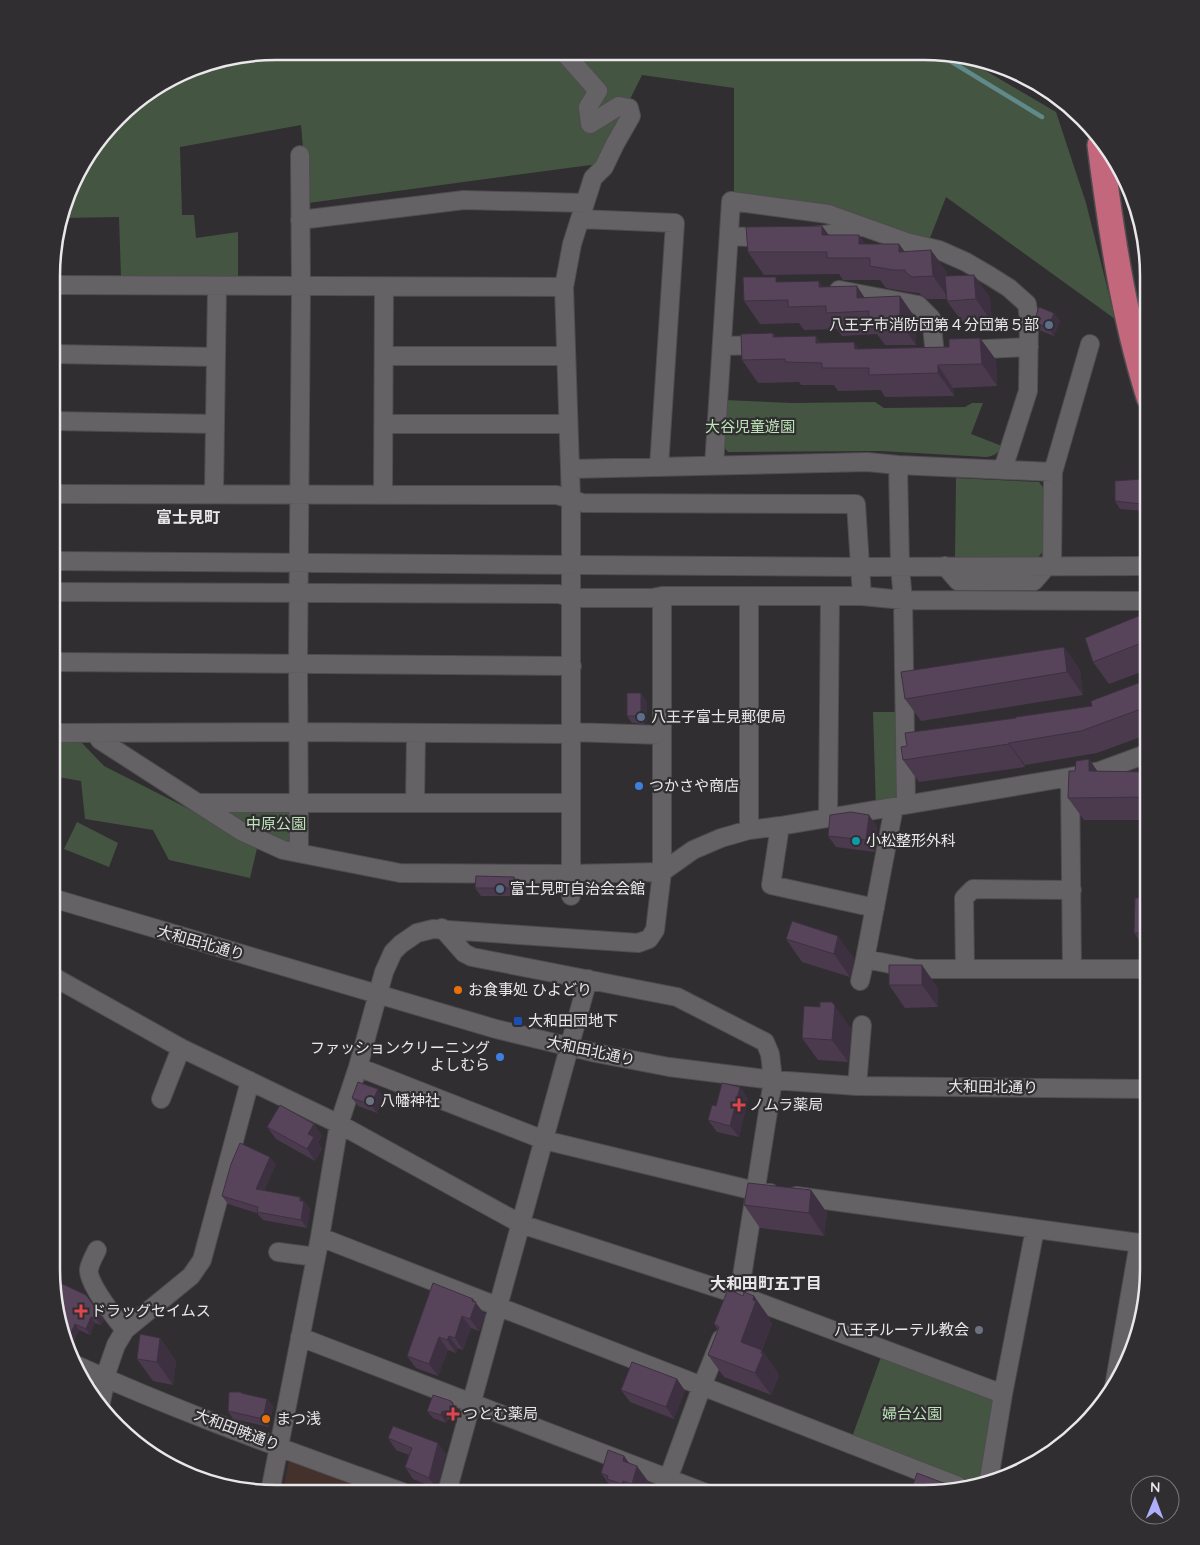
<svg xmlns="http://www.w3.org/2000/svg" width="1200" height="1545" viewBox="0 0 1200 1545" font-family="Quicksand,'Noto Sans JP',sans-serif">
	<rect width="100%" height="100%" fill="#302e31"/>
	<!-- commercial -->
	<path fill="#44312c" d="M289,1460L377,1492H283Z"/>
	<!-- green -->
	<path fill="#445542" d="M276,51L954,53L959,55L1056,112L1086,203L1115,319L946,197L930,238L734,196V88L642,75L598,164L308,203L301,125L180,147L182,215H194L196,238L238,232V276L121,277L119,217L63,218L81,164L128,107L203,63Z
		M725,400L792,403L875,402L884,408L965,407L972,403H983L971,434L1002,446C998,453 995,456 986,457L881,451L728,452L721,444Z
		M956,478L1039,482L1045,490L1046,549L1038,557H955Z
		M873,712H904L906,804L876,810Z
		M52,740L82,743L104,766L258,844L250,878L169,860L153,830L85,819L81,781L52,776Z
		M298,802L299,853L198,803Z
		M77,822L118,843L109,867L64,849Z
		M881,1357L997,1400L982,1480L974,1482L852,1437Z"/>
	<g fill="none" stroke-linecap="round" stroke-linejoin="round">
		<!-- stream -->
		<path stroke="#60898a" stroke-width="4.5" d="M937,53L1042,117"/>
		<defs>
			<path id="minor" d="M567,52L568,57L598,91L588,107L590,124L619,106L629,108L631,116L615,144L604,167L593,178L572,244L564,287L571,499V896
				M580,219L675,223L659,467
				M300,220L464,200L585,203
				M729,236L771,238
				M804,237L850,232L858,225
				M53,285L564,287
				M839,290L918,305L931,318L935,354
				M722,346L764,345
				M963,350L1029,347
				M53,354L216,357
				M385,356H566
				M53,421L215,424
				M384,424H568
				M898,465L900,567L903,600L906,804
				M714,466L731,201L828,214L906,242L939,250L966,262L990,276L1009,288L1027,304L1029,319L1028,391L1003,469
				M570,469L867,462L898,465L1053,472
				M214,493L217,286
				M53,494L557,495L583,503L856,504L862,596
				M383,494L384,287
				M53,561L861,567L1149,566
				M945,566L958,581H1034L1047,566
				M1052,566L1053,472L1090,344
				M53,592L559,594L572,598H652L662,596H862L903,600L1149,601
				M52,662L572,666
				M571,732L662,735
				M52,733L299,732L571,734
				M95,733L100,740L241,831L283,850L400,873L571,874L662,872L693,850L721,838L749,830L780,826L1070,777L1100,771L1149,753
				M1070,777L1072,969
				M198,803H571
				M415,803L416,734
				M894,807L865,959L916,969H1148
				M828,818L830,597
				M780,826L771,885L875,908
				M749,830V596
				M299,853L298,663L301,287L300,155
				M52,898L496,1029L596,1053L669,1067L773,1080L857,1086L1148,1089
				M442,928L464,953L472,957L677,997L765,1042L770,1054L773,1080L739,1295L734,1306
				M965,969L964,898L973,889L1072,890
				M52,976L181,1048L339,1124L521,1224L739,1295L1003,1394
				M860,981L865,959
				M358,1067L544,1140L755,1191L770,1193
				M857,1086L862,1025
				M161,1099L181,1048
				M796,1196L1139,1243L1114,1387
				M320,1237L958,1486
				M97,1250C94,1256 90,1263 89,1269C86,1282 116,1319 125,1330
				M278,1252L316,1257
				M300,1337L706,1493
				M74,1364C181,1413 292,1452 402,1492
				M100,1407L108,1368L116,1345L125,1330L191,1276L202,1260L250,1081
				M989,1479L1003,1394L1035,1229
				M270,1492L320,1237L339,1124L358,1067L384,972L393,952L401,944L417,933L433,929L638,943L649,939L655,930L662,872V596
				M447,1492L588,979
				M663,1493L702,1386L721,1339"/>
			<path id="highway" d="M1100,145C1111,230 1123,315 1149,397"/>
		</defs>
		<!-- minor casing -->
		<use href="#minor" stroke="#4e4c4f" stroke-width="20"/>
		<!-- highway casing -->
		<use href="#highway" stroke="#4e4c4f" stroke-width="28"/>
		<!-- minor -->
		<use href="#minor" stroke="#656266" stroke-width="18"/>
		<!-- highway -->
		<use href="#highway" stroke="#c2677c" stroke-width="25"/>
	</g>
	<!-- wall -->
	<path fill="#4b3a4e" d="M822,226L829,235H859L865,244H899L904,251L947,272V276L990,297L992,322L963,323L947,301V299H927L921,295L919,293L909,292L886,288L880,280H843L839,274L764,275L748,252Z
		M779,282L823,287L865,298L900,296L916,319V345H885L877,334L842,336L837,329L804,330L799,323L760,324L744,301Z
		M1054,313L1060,321L1054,336L1039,330L1034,322Z
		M773,333L775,337L859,349L949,347L980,338L996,360L997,386L953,388L954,396L885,397L881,390L838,391L834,385H801L799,382L758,383L742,360Z
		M1142,479L1148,487L1149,493V505L1146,511L1120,509L1115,501Z
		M1141,615L1149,626V669L1109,684L1093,662Z
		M1064,647L1080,670L1083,695L921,721L905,699Z
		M1149,679V734L1097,753L1025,765V767L919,782L903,760L907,746L1016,718L1092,706Z
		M647,701V720L644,724L632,723L627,716Z
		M1089,759L1097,771L1148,772V820H1084L1068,798L1075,771Z
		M869,815L877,827L875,852L836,847L828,836Z
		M520,884V896H481L475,888Z
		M1148,898V944H1142L1134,933Z
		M786,939L854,958L850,977L802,962Z
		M889,965L938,988V1007L905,1008L889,985Z
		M820,1007L851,1028L848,1062L818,1060L802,1038Z
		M740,1087L748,1099L739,1137L717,1132L708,1120L716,1106Z
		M378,1089L383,1097L377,1113L358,1106L352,1098Z
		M314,1124L322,1136L318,1143L322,1149L315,1161L276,1139L267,1127Z
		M276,1164L264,1191L304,1201L310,1209L307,1228L263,1220L257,1213L228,1204L222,1196Z
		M811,1190L827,1213L824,1236L760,1228L744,1205Z
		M54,1280L86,1295L104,1320L101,1325L95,1323L90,1335L79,1330L70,1349Z
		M743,1296H754L770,1319L769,1320L772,1324L762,1350L778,1373L777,1374L779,1376L771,1395L724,1377L708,1355L718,1330L714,1324Z
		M475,1302L485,1315L479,1331L471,1328L463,1350L458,1348L456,1353L448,1350L438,1376L416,1368L407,1356Z
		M160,1338L176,1361L173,1385L153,1381L137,1359Z
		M677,1379L685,1391L674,1419L630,1402L621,1390Z
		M267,1399L273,1406L269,1427L233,1419L228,1411Z
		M451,1401L458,1411L455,1422L448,1419L446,1423L433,1418L427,1411Z
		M388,1438L446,1454L437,1489L413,1479L405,1467L409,1455L396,1450Z
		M624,1456L629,1463L653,1488L651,1493H615L601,1473Z"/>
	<!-- shaded-wall -->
	<path fill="#3d3040" d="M822,226L838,248L822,235Z
		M859,235L875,258L859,244Z
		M899,244L915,266L899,252Z
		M931,250L947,272L949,299L933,276Z
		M974,275L990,297L992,322L976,299Z
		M819,281L835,304L819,287Z
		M857,286L872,309L869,311L857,298Z
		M900,296L916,319V345L900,322Z
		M1054,313L1060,321L1054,336L1048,328Z
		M816,336L832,359L816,343Z
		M980,338L996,360L997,386L982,364Z
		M854,342L870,365L855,349Z
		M938,365L953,388L954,396L938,373Z
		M1142,479L1148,487L1149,493V505L1146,511L1141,504Z
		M1141,615L1149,626V637Z
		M1064,647L1080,670L1083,695L1067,672Z
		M641,693L647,701V720L644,724L638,716Z
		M1009,743L1025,765V767L1009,744Z
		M1089,759L1105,782L1089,771Z
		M869,815L877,827L875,852L866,840Z
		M514,877L520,884V896L514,888Z
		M838,936L854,958L850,977L834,954Z
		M922,965L938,988V1007L922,985Z
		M835,1006L851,1028L848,1062L832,1040Z
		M740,1087L748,1099L739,1137L730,1126Z
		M378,1089L383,1097L377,1113L371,1105Z
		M314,1124L322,1136L318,1143L322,1149L315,1161L307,1149L308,1134Z
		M270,1157L276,1164L261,1197L256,1189Z
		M811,1190L827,1213L824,1236L809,1213Z
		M300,1197L310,1209L307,1228L301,1220L300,1201Z
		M51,1246L55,1251L51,1259Z
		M754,1296L770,1319L769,1320L772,1324L756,1364L741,1342Z
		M473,1299L485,1315L479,1331L470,1319Z
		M100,1314L104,1320L101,1325L97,1320Z
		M462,1316L471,1328L463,1350L455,1338Z
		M91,1317L95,1323L90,1335L86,1329Z
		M75,1324L79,1330L70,1349L68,1339Z
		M449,1336L458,1348L456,1353L447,1340Z
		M439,1337L448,1350L438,1376L429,1364Z
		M160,1338L176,1361L173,1385L157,1362Z
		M762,1350L778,1373L777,1374L779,1376L771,1395L755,1373Z
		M677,1379L685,1391L674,1419L666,1407Z
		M267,1399L273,1406L269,1427L263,1419Z
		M451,1401L458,1411L455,1422L450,1414Z
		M442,1411L448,1419L446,1423L441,1415Z
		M438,1443L446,1454L437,1489L429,1478Z
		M624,1456L635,1472L637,1466L653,1488L651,1493H638L632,1484L623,1461Z
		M623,1481L632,1493H629L622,1484Z"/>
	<!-- building -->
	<path fill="#57445b" stroke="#3d3040" d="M822,226V235H859V244H899V252L931,250L933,276L912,277L905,272V270H893L870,266V258H827V252H748L746,227Z
		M974,275L976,299L947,301L945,276Z
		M743,277H776V282L819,281V287L857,286V298L900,296V322H869V311L826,313V306L788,307V300L744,301Z
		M1039,307L1054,313L1048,328L1034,322Z
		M773,333V337L816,336V343L854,342L855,349L949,347V339L980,338L982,364L938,365V373L869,375V368H822V363L785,362V359L742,360L741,334Z
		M1142,479L1145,493L1141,504L1115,501V481Z
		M1141,615L1149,637V640L1093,662L1085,638Z
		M1064,647L1067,672L905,699L901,672Z
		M1149,679V706L1081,731L1009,743V744L903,760L901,747L907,746L905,733L1016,718V717L1092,706L1091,701Z
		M627,693H641V712L638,716H627Z
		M1089,759V771L1148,772V797L1068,798L1069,771H1075L1076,761Z
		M851,812L869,815L866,840L828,836L830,815Z
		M476,876L514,877V888H475Z
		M1135,898H1148V933H1134Z
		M792,921L838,936L834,954L786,939Z
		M889,965H922V985H889Z
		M820,1002H832L835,1006L832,1040L802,1038L804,1006L820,1007Z
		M358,1082L378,1089L371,1105L352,1098Z
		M722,1083L740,1087L730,1126L708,1120L712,1105L716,1106Z
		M280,1105L314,1124L308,1134L314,1137L307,1149L267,1127Z
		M240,1143L270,1157L256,1189L300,1197V1201H304L301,1220L257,1212L258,1207L222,1196L231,1164Z
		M748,1183L811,1190L809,1213L744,1205Z
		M54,1280L86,1295L100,1314L97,1320L91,1317L86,1329L75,1324L68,1339Z
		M433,1283L473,1299L472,1301L476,1302L470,1319L462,1316L455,1338L449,1336L447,1340L439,1337L429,1364L407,1356Z
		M728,1289L743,1296L744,1292L754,1296L753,1300L756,1301L741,1342L762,1350L761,1353L763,1354L755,1373L708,1355L719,1327L714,1324Z
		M140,1334L160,1338L157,1362L137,1359Z
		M632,1362L677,1379L666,1407L621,1390Z
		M229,1392H241V1393L267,1399L263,1419L228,1411Z
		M433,1395L451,1401V1402L453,1403L450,1414L442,1411L441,1415L427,1411Z
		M393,1426L438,1443L429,1478L405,1467L412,1448L388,1438Z
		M608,1450L624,1456L623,1461L637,1466L632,1484L623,1481L622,1484L607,1479L608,1476L601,1473Z
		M917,1473L946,1484L955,1483L961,1485L924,1494H910Z"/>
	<!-- markers -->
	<g fill="#5c6f8a" stroke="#302e31" stroke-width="2">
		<circle cx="1049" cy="325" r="5"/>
		<circle cx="641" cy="717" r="5"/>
		<circle cx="500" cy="889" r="5"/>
	</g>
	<g fill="#3f7fe0" stroke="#302e31" stroke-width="2">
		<circle cx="639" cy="786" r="5"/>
		<circle cx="500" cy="1057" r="5"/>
	</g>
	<circle fill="#0f9aa8" stroke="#302e31" stroke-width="2" cx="856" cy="841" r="5"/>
	<g fill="#e8710a" stroke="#302e31" stroke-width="2">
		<circle cx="458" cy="990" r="5"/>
		<circle cx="266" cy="1419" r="5"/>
	</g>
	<rect fill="#1a4fb4" stroke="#302e31" stroke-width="2" x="513" y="1016" width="10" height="10" rx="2.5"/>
	<g fill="#6b7280" stroke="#302e31" stroke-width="2">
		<circle cx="370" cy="1101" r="5"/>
		<circle cx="979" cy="1330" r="5"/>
	</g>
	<g fill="#e0444e" stroke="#302e31" stroke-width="2">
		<path d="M736.5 1097.5h5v5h5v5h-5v5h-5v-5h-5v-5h5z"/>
		<path d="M78.5 1303.5h5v5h5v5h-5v5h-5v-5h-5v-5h5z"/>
		<path d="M450.5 1406.5h5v5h5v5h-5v5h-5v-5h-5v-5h5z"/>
	</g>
	<g text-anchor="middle" stroke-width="4.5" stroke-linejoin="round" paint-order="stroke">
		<!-- poi labels -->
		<g font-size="15" fill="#e9e7e9" stroke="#302e31" text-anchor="start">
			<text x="1039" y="330" text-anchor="end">八王子市消防団第４分団第５部</text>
			<text x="651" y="722">八王子富士見郵便局</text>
			<text x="649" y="791">つかさや商店</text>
			<text x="866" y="846">小松整形外科</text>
			<text x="510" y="894">富士見町自治会会館</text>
			<text x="468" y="995">お食事処 ひよどり</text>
			<text x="528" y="1026">大和田団地下</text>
			<text x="490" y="1053" text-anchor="end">ファッションクリーニング<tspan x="490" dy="17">よしむら</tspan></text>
			<text x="380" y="1106">八幡神社</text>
			<text x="749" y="1110">ノムラ薬局</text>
			<text x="91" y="1316">ドラッグセイムス</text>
			<text x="969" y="1335" text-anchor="end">八王子ルーテル教会</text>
			<text x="463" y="1419">つとむ薬局</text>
			<text x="276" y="1424">まつ浅</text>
		</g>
		<!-- park labels -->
		<g font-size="15" fill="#bce4b6" stroke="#302e31">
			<text x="750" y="432">大谷児童遊園</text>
			<text x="276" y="829">中原公園</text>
			<text x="912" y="1419">婦台公園</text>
		</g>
		<!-- street labels -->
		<g font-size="15" fill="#e9e7e9" stroke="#302e31">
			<text transform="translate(201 943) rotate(16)" y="5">大和田北通り</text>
			<text transform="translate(591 1051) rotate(12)" y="5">大和田北通り</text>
			<text transform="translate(993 1087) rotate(1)" y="5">大和田北通り</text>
			<text transform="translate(237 1430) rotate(21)" y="5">大和田暁通り</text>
		</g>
		<!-- neighbourhood labels -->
		<g font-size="16" font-weight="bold" fill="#e9e7e9" stroke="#302e31">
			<text x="188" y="523">富士見町</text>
			<text x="766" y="1289">大和田町五丁目</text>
		</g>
	</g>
	<!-- crop -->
	<path d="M0 0H1200V1545H0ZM276 60H924A216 216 0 0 1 1140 276V1269A216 216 0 0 1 924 1485H276A216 216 0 0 1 60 1269V276A216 216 0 0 1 276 60Z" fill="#302e31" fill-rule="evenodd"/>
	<path fill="none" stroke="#e9e7e9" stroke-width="2.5" d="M276 60H924A216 216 0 0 1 1140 276V1269A216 216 0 0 1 924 1485H276A216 216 0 0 1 60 1269V276A216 216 0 0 1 276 60Z"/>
	<!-- north arrow -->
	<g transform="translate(1155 1500) rotate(1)"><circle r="24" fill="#302e31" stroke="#7a787b"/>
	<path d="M0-4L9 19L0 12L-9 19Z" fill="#aeaefa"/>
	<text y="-8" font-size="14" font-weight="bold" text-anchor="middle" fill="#e9e7e9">N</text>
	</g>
</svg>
